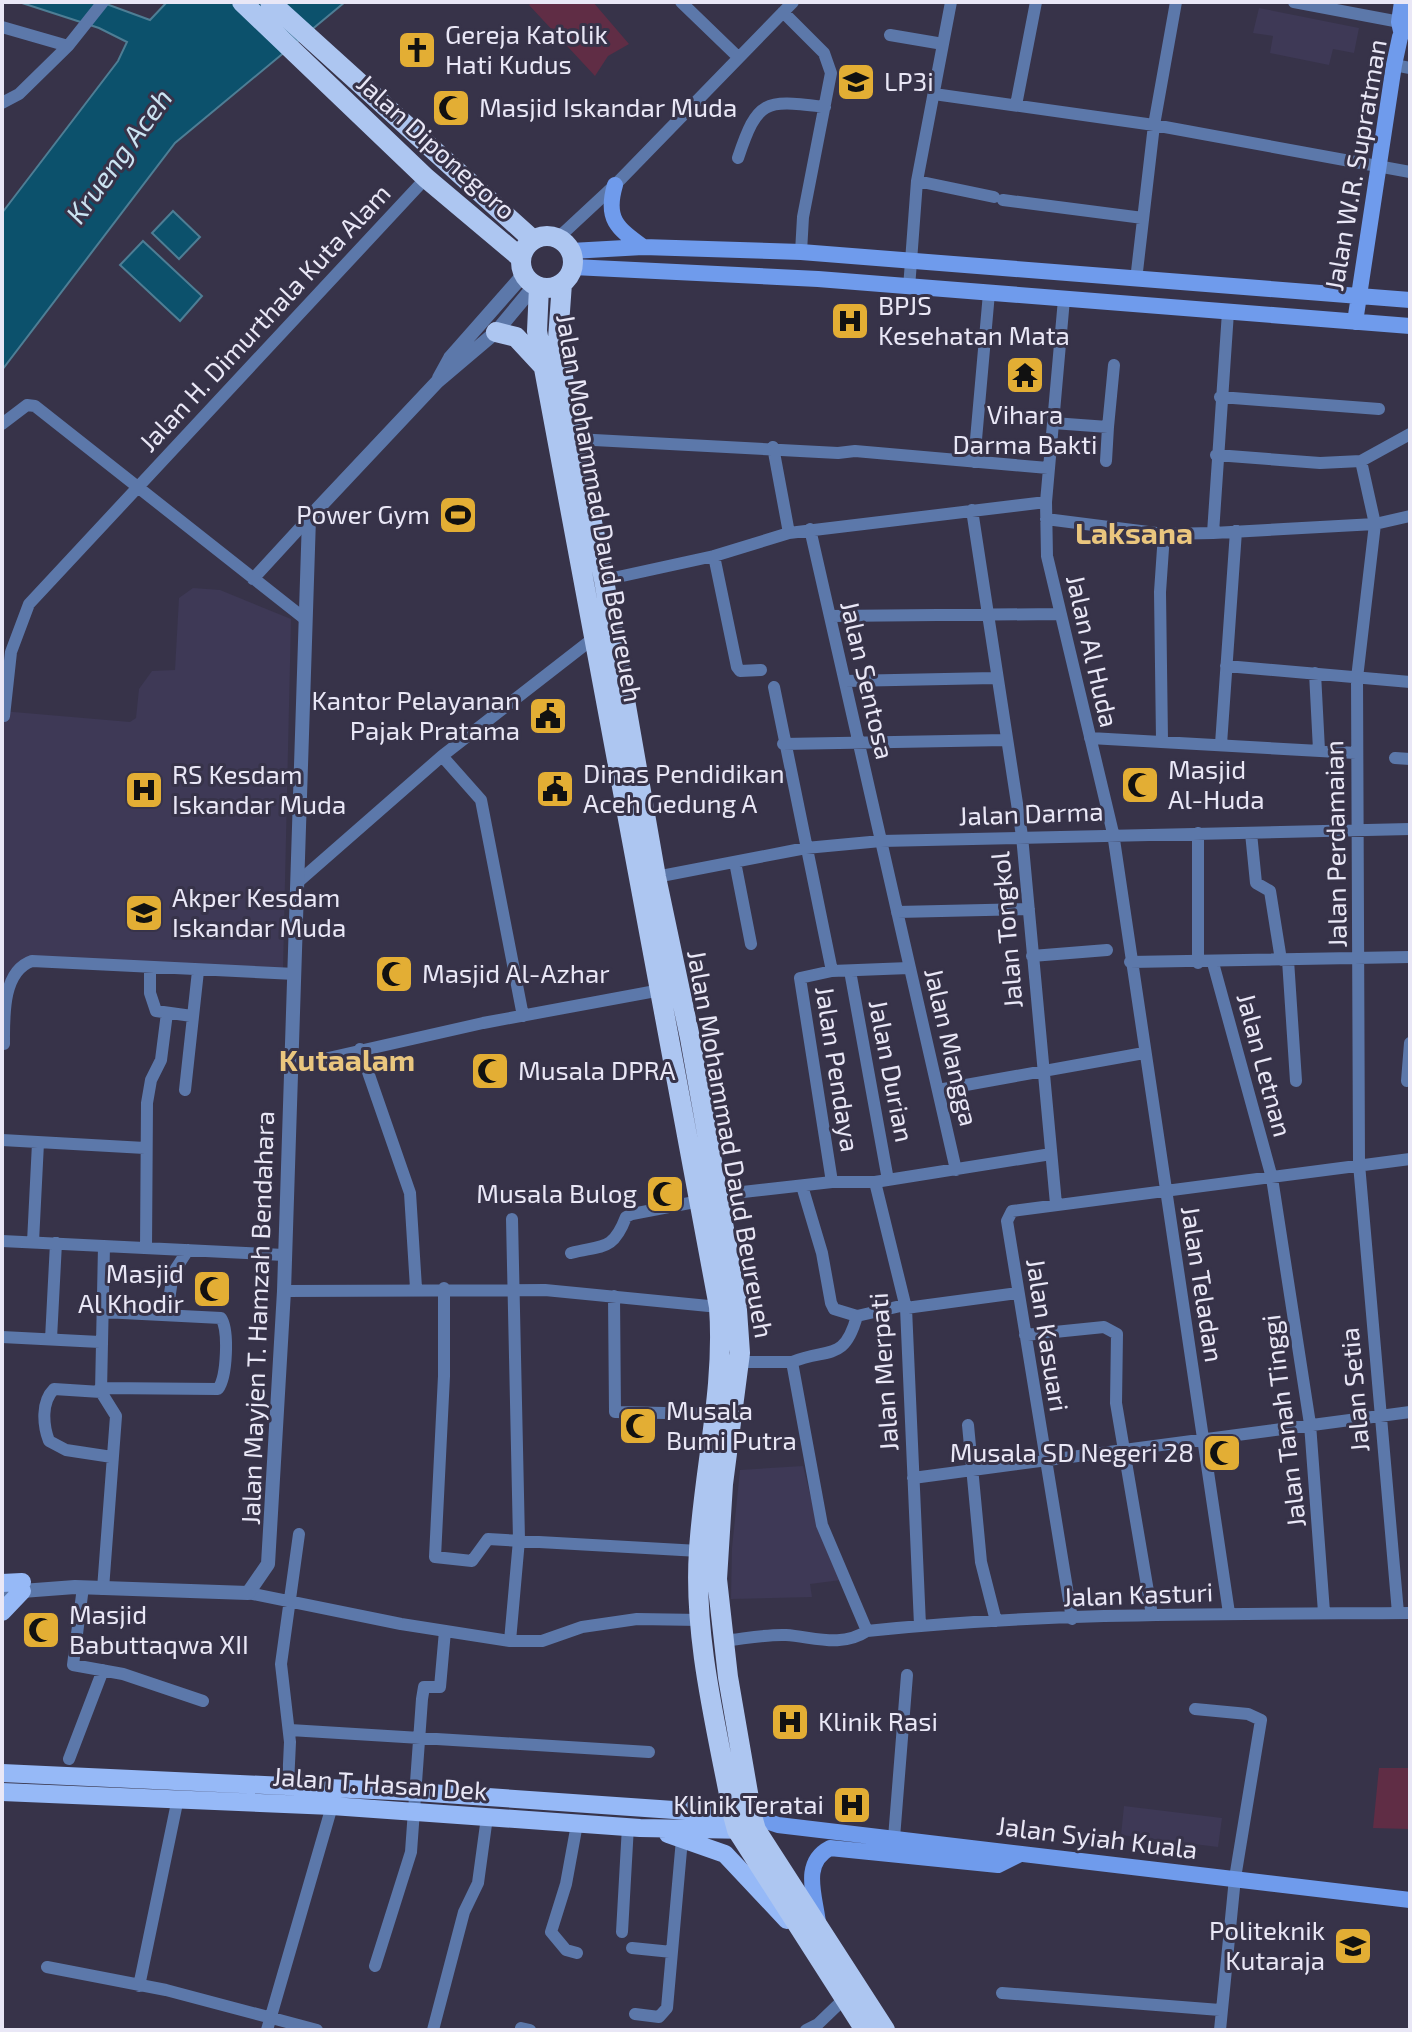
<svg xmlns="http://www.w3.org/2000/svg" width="1412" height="2032" viewBox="0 0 1412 2032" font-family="'Exo 2',sans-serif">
	<rect width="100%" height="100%" fill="#373349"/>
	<!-- built -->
	<path fill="#3e3956" d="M1259,8L1359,28L1354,53L1333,49L1329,65L1270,53L1273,36L1253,33Z
		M193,588L220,590L291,619L283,969L21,963L2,1008V711L130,722L136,718L139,689L152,671L175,670L179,598Z
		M803,1466L819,1530L841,1580L810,1584L812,1597L731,1599L732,1548L740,1470Z
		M1124,1806L1222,1818L1218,1847L1121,1835Z"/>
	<!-- green -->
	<path fill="#602d45" d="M532,2H593L629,44L608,56L595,76L529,5Z
		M1379,1768H1410V1829L1373,1828Z"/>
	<!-- water -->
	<path fill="#0c516c" stroke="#4e7e95" stroke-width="2" d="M19,2H101L150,20L167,2H345L175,143L2,370V213L118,61L127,42L99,28Z
		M173,211L200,237L179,259L152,233Z
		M143,241L202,296L180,321L120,265Z"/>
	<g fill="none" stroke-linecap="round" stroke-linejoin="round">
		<!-- minor -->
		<path stroke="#5c78aa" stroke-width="12" d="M681,2L738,57
			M1294,2L1405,23
			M783,12L824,53L831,73L803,217L801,252
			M2,27L68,46L103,2
			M890,35L943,44
			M1394,65L1410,68
			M934,94L1154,125L1410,172
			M2,103L19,94L68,46
			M1016,105L1036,2
			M738,158C758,98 765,100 825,107
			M917,181L994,197
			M1003,200L1143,218
			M558,238L615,185L793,2
			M1136,280L1154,125L1176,2
			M909,288L917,181L951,2
			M1064,299L1046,502L1047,556L1113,833L1229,1613
			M1228,312L1213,533L1375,524L1410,516
			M1220,397L1379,409
			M1053,423L1108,427L1114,365
			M2,424L27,405L35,406L305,619
			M575,439L838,453L855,451L1048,468
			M773,447L789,533
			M1216,455L1320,463L1361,461
			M1106,461L1108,427
			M974,462L989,293
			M972,510L1022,836L1056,1204
			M1046,519L1164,534L1213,533
			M810,529L956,1170
			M714,556L737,667L740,671L761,670
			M253,579L309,518
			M604,580L714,556L789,533L1046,502
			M830,616L1060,614
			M1226,666L1410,682
			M1315,673L1319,750
			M845,681L995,678
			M774,687L832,971
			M4,716L11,652L29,604L426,178
			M1090,738L1356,753
			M1162,740L1160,592L1164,534
			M783,744L1006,740
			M1221,744L1236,531
			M442,756L481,800L523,1016
			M1395,758L1410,759
			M1251,833L1256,883L1270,891L1281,960
			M735,862L751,944
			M656,877L806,848L881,841L1410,829
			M298,882L442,756L595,637
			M897,912L1029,909
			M1032,956L1107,950
			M1288,960L1296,1081
			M1130,962L1410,957
			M1198,963V833
			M1213,963L1272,1178L1310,1424L1324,1612
			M150,969V993L156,1011L192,1016
			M850,971L888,1180
			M4,1044C4,1018 2,971 32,961L295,974
			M360,1049L410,1193L416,1288
			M293,1066L483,1023L661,990
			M1407,1081L1410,1043
			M185,1090L198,971
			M938,1090L1144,1053
			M2,1140L145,1148
			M832,1182L800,978L832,971L909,968
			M875,1182L906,1308L920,1625
			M802,1186L822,1253L831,1303L834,1309L857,1316
			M716,1195L832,1182H875L1051,1154
			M2,1241L284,1255
			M33,1242L38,1143
			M146,1248L147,1103L151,1080L161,1060L167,1013
			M571,1253C603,1245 613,1251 626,1217L632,1214L700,1201
			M444,1288V1376L435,1557L472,1561L488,1539L699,1551
			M284,1291L545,1290L719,1307
			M614,1296L615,1412L714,1414
			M906,1308L1018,1293
			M167,1314L173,1273L188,1250
			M1025,1335L1104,1327L1117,1334L1116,1403L1152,1615
			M2,1337L100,1342
			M51,1339L56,1243
			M739,1362H792
			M100,1388L218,1389C227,1377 229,1330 221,1318L103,1312
			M101,1392L104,1246
			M968,1425L981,1562L996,1621
			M913,1478L1410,1412
			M83,1587L73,1665L123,1674L203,1701
			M103,1589L116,1416L101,1392L54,1389C41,1402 43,1425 49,1441L66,1450L112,1457
			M248,1593L401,1624L510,1641H542L582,1627L637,1619L700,1620
			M1398,1613L1359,1164L1357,678L1375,524L1361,461L1410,434
			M1072,1619L1007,1221L1012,1211L1410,1159
			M867,1631L822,1525L792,1362C828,1347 844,1363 857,1316L905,1305
			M510,1641L519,1540L512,1219
			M722,1641C743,1639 766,1634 786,1635C814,1637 841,1648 867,1631C1047,1612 1229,1614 1410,1613
			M1195,1709L1248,1714L1261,1720L1235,1878L1220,2030
			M290,1730L649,1752
			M69,1759L103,1670
			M288,1785L290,1742L281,1664L299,1534
			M894,1838L907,1675
			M622,1932L628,1826
			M632,1948L672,1952
			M577,1953L566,1950L551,1932L566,1884L577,1824
			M375,1966L411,1852L422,1699L424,1687H440L445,1631
			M47,1967L166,1990L317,2030
			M139,1986L178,1798
			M1002,1993L1220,2010
			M635,2014L659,2017L667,2008L682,1839
			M521,2028L530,2030
			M267,2030L332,1806
			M433,2030L464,1912L478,1883L487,1817
			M806,2030L818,2024L845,1998"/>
		<!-- tertiary -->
		<path stroke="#5c78aa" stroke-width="14" d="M439,378L450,358L524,274
			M2,1597L22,1591L75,1587L248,1593L268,1564L284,1291L309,518L437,382L496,332L535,285"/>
		<!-- secondary -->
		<path stroke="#6f9bec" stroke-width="16" d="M1401,31L1399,22L1402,2
			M615,185C605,219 617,228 643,247
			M571,251L643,247L801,252L1410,300
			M573,267L818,279L1410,326
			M1355,322L1394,65L1400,37L1410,18
			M752,1816L778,1825L1410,1900
			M818,1923C815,1896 801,1863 830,1848L998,1865L1020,1854"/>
		<!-- primary -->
		<path stroke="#96b9f7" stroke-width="18" d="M2,1583L22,1582
			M2,1612L22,1591
			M2,1773L415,1792L746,1815
			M2,1792L332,1806L640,1828L750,1830
			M668,1834L725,1854L787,1920"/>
		<!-- trunk -->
		<path stroke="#adc6f1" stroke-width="20" d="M242,2L426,178L521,258
			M270,2L533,240
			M521 262a26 26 0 1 1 52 0a26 26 0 1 1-52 0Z
			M562,283L558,339L565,391L604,580L656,877L690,1038L736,1296L740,1353L723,1484L717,1579L728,1677L752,1816L756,1830L885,2030
			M539,287L537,331L719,1307C725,1389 704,1468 699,1550C693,1638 717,1729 733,1815L737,1830L865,2030
			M496,332L516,337L542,365"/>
	</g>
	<!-- icons -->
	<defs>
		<symbol id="church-square" viewBox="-11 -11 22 22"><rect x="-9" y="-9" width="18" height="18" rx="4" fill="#e3ae34" stroke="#373349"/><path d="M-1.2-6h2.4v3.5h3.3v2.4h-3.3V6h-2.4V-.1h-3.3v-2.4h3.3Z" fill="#111"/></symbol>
		<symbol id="university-square" viewBox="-11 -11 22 22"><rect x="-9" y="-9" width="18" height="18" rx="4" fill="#e3ae34" stroke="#373349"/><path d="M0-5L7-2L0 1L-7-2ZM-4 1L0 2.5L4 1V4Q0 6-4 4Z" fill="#111"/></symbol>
		<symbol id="mosque-square" viewBox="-11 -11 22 22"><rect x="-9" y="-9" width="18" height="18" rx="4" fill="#e3ae34" stroke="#373349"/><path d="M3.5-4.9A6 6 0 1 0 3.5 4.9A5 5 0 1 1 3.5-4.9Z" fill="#111"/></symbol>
		<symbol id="hospital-square" viewBox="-11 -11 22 22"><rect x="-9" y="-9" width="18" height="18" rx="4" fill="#e3ae34" stroke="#373349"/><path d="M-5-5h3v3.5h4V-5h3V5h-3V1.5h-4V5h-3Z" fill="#111"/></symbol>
		<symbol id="temple-square" viewBox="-11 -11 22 22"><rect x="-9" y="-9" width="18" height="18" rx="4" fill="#e3ae34" stroke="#373349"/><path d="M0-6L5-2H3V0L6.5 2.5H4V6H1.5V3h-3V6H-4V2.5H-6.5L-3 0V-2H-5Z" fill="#111"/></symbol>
		<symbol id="stadium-square" viewBox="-11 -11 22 22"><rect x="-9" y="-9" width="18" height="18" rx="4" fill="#e3ae34" stroke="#373349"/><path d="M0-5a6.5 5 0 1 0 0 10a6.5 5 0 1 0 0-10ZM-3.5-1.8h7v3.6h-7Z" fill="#111"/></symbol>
		<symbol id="civic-square" viewBox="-11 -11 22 22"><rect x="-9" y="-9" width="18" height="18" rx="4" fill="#e3ae34" stroke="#373349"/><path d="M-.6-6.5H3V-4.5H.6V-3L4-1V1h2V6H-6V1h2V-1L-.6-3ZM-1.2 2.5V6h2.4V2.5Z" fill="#111"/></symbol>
	</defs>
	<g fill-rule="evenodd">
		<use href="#church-square" x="395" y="28" width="44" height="44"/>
		<use href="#university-square" x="834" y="60" width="44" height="44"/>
		<use href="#mosque-square" x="429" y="86" width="44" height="44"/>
		<use href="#hospital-square" x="828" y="299" width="44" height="44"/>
		<use href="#temple-square" x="1003" y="353" width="44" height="44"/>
		<use href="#stadium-square" x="436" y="493" width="44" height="44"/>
		<use href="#civic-square" x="526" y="694" width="44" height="44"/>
		<use href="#mosque-square" x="1118" y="763" width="44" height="44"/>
		<use href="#civic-square" x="533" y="767" width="44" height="44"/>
		<use href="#hospital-square" x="122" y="768" width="44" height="44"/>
		<use href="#university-square" x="122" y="891" width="44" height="44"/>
		<use href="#mosque-square" x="372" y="952" width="44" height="44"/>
		<use href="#mosque-square" x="468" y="1049" width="44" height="44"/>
		<use href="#mosque-square" x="643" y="1172" width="44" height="44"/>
		<use href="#mosque-square" x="190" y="1267" width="44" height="44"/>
		<use href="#mosque-square" x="616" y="1404" width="44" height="44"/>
		<use href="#mosque-square" x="1200" y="1431" width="44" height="44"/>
		<use href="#mosque-square" x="19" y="1608" width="44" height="44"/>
		<use href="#hospital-square" x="768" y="1700" width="44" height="44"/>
		<use href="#hospital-square" x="830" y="1783" width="44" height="44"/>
		<use href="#university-square" x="1331" y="1924" width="44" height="44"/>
	</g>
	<g text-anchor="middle" stroke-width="6" stroke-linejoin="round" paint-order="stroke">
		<!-- poi labels -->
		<g font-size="26" fill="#e9e7f6" stroke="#373349" text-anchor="start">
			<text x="445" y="44">Gereja Katolik<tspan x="445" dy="30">Hati Kudus</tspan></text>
			<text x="884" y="91">LP3i</text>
			<text x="479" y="117">Masjid Iskandar Muda</text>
			<text x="878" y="315">BPJS<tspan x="878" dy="30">Kesehatan Mata</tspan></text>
			<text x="1025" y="424" text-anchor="middle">Vihara<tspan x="1025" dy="30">Darma Bakti</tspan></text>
			<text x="430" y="524" text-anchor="end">Power Gym</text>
			<text x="520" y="710" text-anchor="end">Kantor Pelayanan<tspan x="520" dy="30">Pajak Pratama</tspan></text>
			<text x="1168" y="779">Masjid<tspan x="1168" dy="30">Al-Huda</tspan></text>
			<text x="583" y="783">Dinas Pendidikan<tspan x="583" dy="30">Aceh Gedung A</tspan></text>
			<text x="172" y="784">RS Kesdam<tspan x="172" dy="30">Iskandar Muda</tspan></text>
			<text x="172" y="907">Akper Kesdam<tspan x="172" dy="30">Iskandar Muda</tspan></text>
			<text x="422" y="983">Masjid Al-Azhar</text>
			<text x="518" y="1080">Musala DPRA</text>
			<text x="637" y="1203" text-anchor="end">Musala Bulog</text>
			<text x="184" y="1283" text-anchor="end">Masjid<tspan x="184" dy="30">Al Khodir</tspan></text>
			<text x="666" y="1420">Musala<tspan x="666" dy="30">Bumi Putra</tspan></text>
			<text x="1194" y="1462" text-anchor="end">Musala SD Negeri 28</text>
			<text x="69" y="1624">Masjid<tspan x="69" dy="30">Babuttaqwa XII</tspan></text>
			<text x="818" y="1731">Klinik Rasi</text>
			<text x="824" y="1814" text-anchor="end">Klinik Teratai</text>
			<text x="1325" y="1940" text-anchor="end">Politeknik<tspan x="1325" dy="30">Kutaraja</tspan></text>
		</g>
		<!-- street labels -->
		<g font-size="26" fill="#e9e7f6" stroke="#373349">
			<text transform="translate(436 147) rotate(42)" y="9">Jalan Diponegoro</text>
			<text transform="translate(1356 165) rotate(-80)" y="9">Jalan W.R. Supratman</text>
			<text transform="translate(265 318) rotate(-47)" y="9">Jalan H. Dimurthala Kuta Alam</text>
			<text transform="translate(599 508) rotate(80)" y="9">Jalan Mohammad Daud Beureueh</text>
			<text transform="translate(1092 651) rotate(77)" y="9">Jalan Al Huda</text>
			<text transform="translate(867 680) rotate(77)" y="9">Jalan Sentosa</text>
			<text transform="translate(1031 814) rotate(-2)" y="9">Jalan Darma</text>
			<text transform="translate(1336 844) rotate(-91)" y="9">Jalan Perdamaian</text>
			<text transform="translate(1007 930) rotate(-95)" y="9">Jalan Tongkol</text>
			<text transform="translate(951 1047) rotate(77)" y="9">Jalan Mangga</text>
			<text transform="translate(1264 1065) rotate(75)" y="9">Jalan Letnan</text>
			<text transform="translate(837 1069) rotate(81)" y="9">Jalan Pendaya</text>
			<text transform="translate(891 1071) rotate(79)" y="9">Jalan Durian</text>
			<text transform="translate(730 1144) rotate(80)" y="9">Jalan Mohammad Daud Beureueh</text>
			<text transform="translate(1202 1284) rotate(81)" y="9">Jalan Teladan</text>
			<text transform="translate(258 1318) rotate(-88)" y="9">Jalan Mayjen T. Hamzah Bendahara</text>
			<text transform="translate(1047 1335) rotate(81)" y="9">Jalan Kasuari</text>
			<text transform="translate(884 1372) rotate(-94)" y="9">Jalan Merpati</text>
			<text transform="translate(1355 1390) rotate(-95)" y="9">Jalan Setia</text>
			<text transform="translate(1284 1421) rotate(-97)" y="9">Jalan Tanah Tinggi</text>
			<text transform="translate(1138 1595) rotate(-2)" y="9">Jalan Kasturi</text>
			<text transform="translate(380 1784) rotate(4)" y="9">Jalan T. Hasan Dek</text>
			<text transform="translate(1097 1838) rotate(7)" y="9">Jalan Syiah Kuala</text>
		</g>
		<!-- water labels -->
		<g font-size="28" font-style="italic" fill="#cbe3f1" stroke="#373349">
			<text transform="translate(119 156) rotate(-54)" y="10">Krueng Aceh</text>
		</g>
		<!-- quarter labels -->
		<g font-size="30" font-weight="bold" fill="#eac67e" stroke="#373349">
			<text x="1134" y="544">Laksana</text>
			<text x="347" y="1071">Kutaalam</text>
		</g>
	</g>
	<!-- border -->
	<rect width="1412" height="2032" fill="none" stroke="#e9e7f6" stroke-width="8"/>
</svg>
